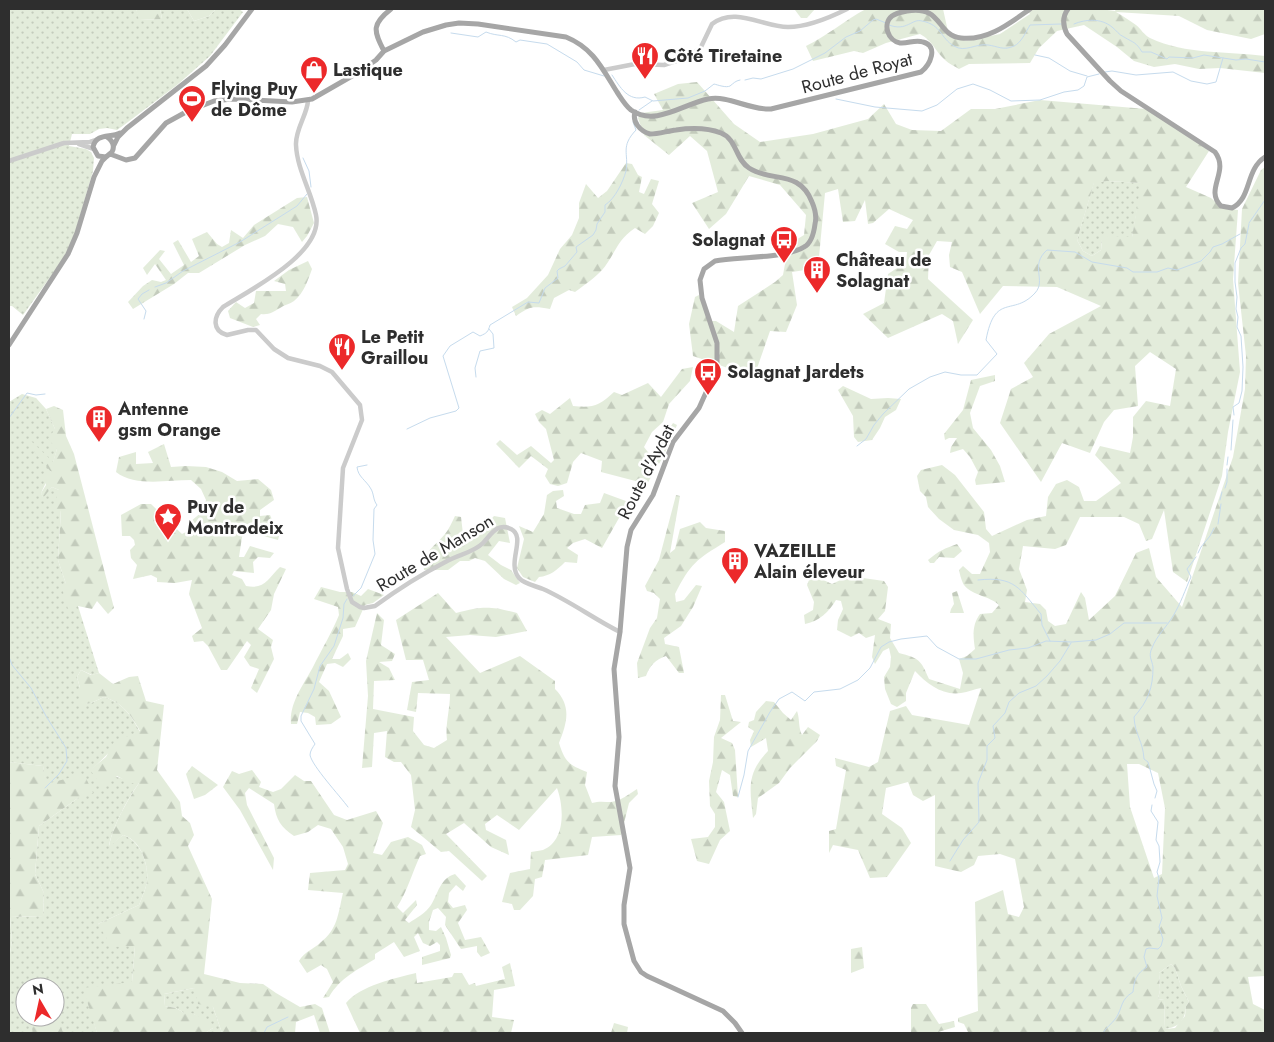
<svg xmlns="http://www.w3.org/2000/svg" width="1274" height="1042" viewBox="0 0 1274 1042" font-family="Jost,sans-serif">
	<defs>
		<pattern id="grass-dots" width="8" height="8" patternUnits="userSpaceOnUse" patternTransform="scale(1.25)"><rect width="8" height="8" fill="#e3ecdb"/><path d="M2 2h.1M6 6h.1" fill="none" stroke="#c3cbbc" stroke-width="1.8" stroke-linecap="round"/></pattern>
		<pattern id="forest-firs" width="22" height="20" patternUnits="userSpaceOnUse" patternTransform="scale(1.25)"><rect width="22" height="20" fill="#e3ecdb"/><path d="M5 1l3.5 6h-7zM16 11l3.5 6h-7z" fill="#c3cbbc"/></pattern>
	</defs>
	<rect width="100%" height="100%" fill="#fff"/>
	<!-- grass -->
	<path fill="url(#grass-dots)" fill-rule="evenodd" d="M9,9H136L140,20L162,19L160,9L169,10L187,9L194,21L209,16L216,9H239L243,12L210,56L177,85L124,125L117,130L107,128L99,129L90,134H72L69,146L86,149L91,152L94,158L93,171L75,233L66,255L23,315L12,306H9Z
		M1107,181L1142,183L1132,237L1102,240L1101,250L1092,256L1083,251L1077,240L1094,182Z
		M22,394L36,398L46,409L55,429L57,449L53,463L30,441L51,472L41,493L43,497L52,487L59,490L61,508L58,560L66,584L78,606L99,673L92,675L81,670L77,677L80,688V704L91,703L104,697C123,703 131,715 140,732C121,737 106,757 91,770L139,783C128,798 112,828 109,846L123,835C140,840 149,864 147,881C146,889 142,897 139,905L98,924L135,946L132,982L94,1022L97,1033H9V959L12,941L10,917L43,916L44,893L35,874L39,826L78,798L45,784L43,766L9,762V402ZM25,987H55V1017H25Z
		M1171,964L1175,968L1181,986L1189,1002L1186,1006C1185,1021 1179,1027 1165,1029L1164,1000L1158,999L1160,990L1159,973Z
		M194,988L213,1007L222,1033H205L213,1028L194,1014L184,1013L176,1008L165,1006L164,994Z"/>
	<!-- forest -->
	<path fill="url(#forest-firs)" fill-rule="evenodd" d="M136,9H160L162,19L139,20Z
		M187,9H216L209,16L194,21Z
		M783,9H815L807,18H801L795,10Z
		M866,9H943L949,36L966,41L1000,34L1030,14L1027,9H1100L1115,11L1116,9H1265V34L1251,39L1207,30L1179,16L1116,12C1123,16 1129,20 1136,25C1141,29 1144,35 1150,38C1186,55 1227,51 1265,56V73L1220,68L1199,69L1175,64L1154,67L1134,61L1117,47L1084,25L1057,31L1039,48L1030,63L969,64L959,69C955,66 949,64 945,60C935,51 933,41 920,34L886,43L863,53L854,51L813,61L806,46C827,36 845,20 866,9Z
		M697,82L734,124L760,142L813,134L868,119L884,104L896,124L912,130L941,131L971,109H995L1040,100L1146,109L1187,135L1209,151L1186,187L1211,198L1222,208L1238,210L1233,279L1240,372L1228,432L1222,476L1187,582L1173,572L1164,510L1152,539L1146,541L1139,524L1124,517H1080L1066,545L1055,549L1023,546L1019,569L1027,590L1025,602L1040,604L1046,610L1048,621L1055,626L1066,624L1081,592L1085,598L1089,620L1115,596L1136,553L1149,548L1156,577L1182,607L1233,457L1245,389L1246,356L1238,283L1242,209L1261,170L1265,167V976L1248,977L1253,1004L1265,1010V1033L968,1032L964,1024L958,1022V1018L978,1011L975,902L1003,890L1008,914L1019,917L1024,907L1015,859L1000,854L978,856L974,865L961,872L935,866V795L923,801L913,795L908,782L886,788L882,814L902,828L911,843L887,877L870,878L858,850L833,845L829,853V831L836,829L846,770L836,766L835,758L869,767L878,762L890,711L906,706L912,715L969,725L981,688C975,689 968,692 961,693C943,696 927,684 915,671L906,693V701L897,707L891,704L885,689L884,677L890,667L891,657L889,648L883,651L875,664L872,657L875,635L866,638L859,633L851,637L837,630L838,620L843,609L841,601L836,600C830,611 818,622 805,624L804,615L813,610L814,602L807,585L809,580L817,577L832,584L849,576L884,581L888,587L885,611L878,619L891,624L890,638L899,653C919,658 921,660 929,679L960,689L963,673L959,659L967,656L975,649C973,636 972,625 980,614L992,613L999,605C990,596 973,596 964,585C962,582 960,575 959,570L963,566L972,574H980L990,552L989,543L978,535L954,530L939,519L928,507L926,497L920,491L917,476L921,470L942,465L955,475L984,512L986,529L992,536L1027,520L1046,516L1048,497L1056,484L1067,480L1079,487L1084,501H1096L1121,483L1095,455L1100,446L1130,453L1133,437V417L1146,401L1170,406L1176,369L1150,352L1135,366L1138,406L1114,410L1104,422L1090,453L1062,443L1041,482L1000,423L1011,389L1033,377L1024,363L1049,334L1101,306L1057,287L1003,286L980,314L962,272L950,267L949,255L952,242L937,241L929,255L928,279L973,320L958,344L953,321L942,314L888,338L863,314L884,303L888,274L906,262L907,252H899L885,244L895,226L907,229L913,220L889,209L873,223L868,224L865,200L855,221L843,222L838,189L825,193L818,268L792,272L797,305L786,332L770,331L754,377L693,356L689,324L695,297L699,295L708,321H716L734,332L738,306L775,282L783,275L787,253L791,243L804,235L806,215L780,185L749,176L726,214L709,229L692,203L718,192L707,151L690,136L669,155L644,135L638,118L641,113L663,110L654,94L678,84ZM1107,181L1141,183L1132,237L1106,236L1102,240L1101,250L1092,256L1083,251L1077,240L1094,183ZM1127,764H1139L1158,773L1165,808L1162,874L1154,878L1130,807ZM1171,964L1175,968L1181,986L1189,1002L1186,1006L1185,1016L1175,1028L1165,1029L1164,1000L1158,999L1160,990L1159,973Z
		M626,163L632,164L638,175L642,177L639,192L644,194L651,179L659,181L652,204L659,213L653,226L645,234L635,228C620,238 617,248 608,262C600,275 587,283 575,292L569,290L554,298L550,309C533,306 530,306 516,316L512,307L527,298L548,275L560,249L572,235L579,218V203L586,184L598,198L607,191Z
		M307,197L314,223L307,236L302,242L293,227L278,224L265,236L245,245L199,273H188L174,284L133,309L128,302L143,286L152,280L161,282L166,280L155,264L147,275L143,268L160,250L165,251L159,259L171,274L184,265L173,243L178,240L191,262L199,256L192,239L207,232L217,244L222,247L229,243L231,230L243,238L254,225L297,198Z
		M308,261L312,269C308,280 304,293 294,301C290,304 284,305 280,308C273,312 269,315 261,314L256,319L260,325L253,327L230,318L228,311L236,302L245,308L254,303L256,291H286L285,284L274,281L289,270Z
		M693,367L690,381L669,404L663,422L652,432L644,447L651,456L673,423L677,425L663,457L647,484L601,472L602,461L581,453L573,462L567,483L558,486L550,484L545,476L548,469L531,456L519,468L496,444L500,440L517,455L531,446L551,463L554,460L546,429L539,422L535,414L542,410L550,414L570,398L573,406C593,408 599,406 614,392L622,395L648,383L661,397L682,369Z
		M995,375V381L980,386L970,413L973,428L991,450L1000,466L1005,482L976,485L975,480L978,472L970,457L963,449L950,453L951,447L957,438H949L945,440L944,434L963,410L971,380Z
		M843,386L871,399L888,398L901,399L896,410L885,417L880,428L872,440L858,442L854,437L853,416L838,390Z
		M54,406L63,410L66,436L74,454L114,608L108,614L97,601L92,609L78,606L68,609L62,588L66,584L58,560L61,510L58,515L54,505L59,490L52,487L43,498L41,493L46,485L43,474L51,472L27,443L30,440L53,462L57,449L48,439L55,429L46,409Z
		M164,444L171,467L186,466L206,467L222,472L237,481L258,479L271,490L274,500L260,510V516L270,515L279,536L278,540L246,531L242,537L239,557H244L250,546L274,553L270,558L258,557L253,562L254,573L234,571L232,575L242,579L246,586C265,590 268,578 280,567L286,569L274,594L271,610L258,629L273,640L271,647L274,659L257,693L251,688L259,669L250,666L244,657L251,645L247,641L227,670H221L208,646L203,641L194,642L192,636L202,628L189,594L192,580L175,583L157,582V578L151,575L133,579L137,565L131,558L130,550L135,545L134,540L130,536H122L121,515L141,504H151L182,534L190,530L191,521L202,512L206,500L201,489L191,480C167,480 135,487 116,472L119,457L136,452V464L153,463L148,452Z
		M563,490L564,496L556,501L557,508L574,514H581L585,505L600,503L604,493L634,504L631,517L619,518L602,548L585,539L573,543L567,548L578,555L577,563L565,562C557,570 550,576 539,577L535,582L523,577L517,568L524,539L519,526L533,532L544,514L547,495L553,491Z
		M676,495L680,496L670,553L675,549L680,529L700,522L706,528L725,531V542C696,560 691,563 675,594L676,602L684,600L696,585L702,586L693,607L681,626L664,638L665,644L679,647L684,673H679L666,656C655,660 650,665 646,676L638,678L637,663L650,628L657,618L660,599L654,593L647,591L645,586L659,560Z
		M455,516L461,517L463,534L468,537L483,528L494,516L505,518L510,543L499,541L488,555L501,565L511,570L520,583L516,585L504,579L485,561L475,558L469,561H460L448,570H424C422,552 435,546 445,534C449,529 452,522 455,516Z
		M957,544L962,551L954,558L939,557L934,563H930L928,560C940,550 944,549 957,544Z
		M321,587L340,592H352L361,596L368,589L384,595L373,603L365,605L355,627L343,629V636L332,659H340L348,653L351,659L343,667L335,663L327,664L319,682L329,691L341,717L331,724L316,725L315,717L308,713L300,712L297,724H291C289,703 304,684 313,667C322,649 332,632 339,615L338,607L314,599Z
		M957,591L964,613H950L951,609L954,604L952,593Z
		M438,593L456,613C483,606 490,606 517,613L527,631L496,637L470,635L446,637L480,673L520,656L555,681V689C572,706 567,723 559,743C565,762 569,765 587,772L585,785L592,803C599,801 604,802 611,802C621,801 629,794 637,789L638,794L629,803L621,835L592,837L588,855L545,860L542,877L535,879L533,896L520,910H514L512,904L502,902L510,873L530,869L531,852C535,851 540,851 543,850C566,841 564,807 557,788L519,830L497,815L485,824L486,830L506,840L509,855L491,847L464,823L446,834L487,876L482,881L449,851L441,852L411,827L415,810L411,775L401,762H394L385,757L387,731L374,733L372,767L362,768L368,696L366,661L377,613L384,620L381,645L395,654L392,661L379,662L389,668L395,680L374,681L373,709L414,717L413,731L424,745L434,748L447,740C445,724 450,710 450,694L418,693L416,712L407,710L412,682L429,680L423,660H406L396,620Z
		M81,670L91,675L99,673L113,684L129,677L138,676L146,701L164,705L157,770L180,802L182,816L190,823L194,835L188,846L212,899L204,974L240,983L263,984L276,993L300,1007L315,1004L322,1008L330,1033H320L314,1015L296,1022L295,1033H222L213,1007L198,1004L194,988L164,994L165,1006L176,1008L184,1013C195,1010 202,1021 212,1024L213,1028L205,1033H97L83,988L132,982L135,946L112,947L98,924L139,905C142,897 146,889 147,881C149,864 140,839 123,835L109,847C112,827 127,801 139,783H130L117,776L103,787L90,770L106,757L114,742L140,731C131,715 123,703 104,697L91,703L80,705V688L77,677Z
		M721,695H725L733,721L741,722L721,738L732,743L735,750L738,797L733,796L730,775L722,770L716,792L724,802L730,831L720,840L709,864L697,861L691,839L708,837L715,827V814L710,806L709,781L713,762L714,737L720,720Z
		M766,701L774,702L783,713L791,720L797,711C800,719 798,727 802,735L808,727L820,735L817,741L790,768L779,783L758,798L756,814L753,818C750,789 746,774 768,751L766,738L751,747L750,740L754,731L748,727L749,722L754,720L756,712Z
		M9,762L43,766L46,784L84,774L93,793L78,798L39,826L35,874L44,893L43,916L10,917L12,941L9,959Z
		M192,766L218,785L205,795L194,799L186,774Z
		M252,770L261,782L259,787L273,792L281,789L295,775L304,781H311L334,815L347,820L376,811L383,823L373,853L382,855L391,842L408,837L422,845L426,854L420,856C412,873 407,892 397,907L403,913L416,900L417,905L405,920L409,923C416,918 426,913 431,905C438,894 440,878 455,874L466,886L463,891L456,885L449,893L448,902L453,908L465,905L467,910L458,923L465,940L481,937L490,953L481,957L477,952V946L461,949L445,925L446,917L438,908L433,910L429,922V930L436,931L441,927L446,938L451,955L450,958L422,965V957L440,951V945L437,942L430,946L423,943L418,933L414,937L420,951L404,957L394,942L375,954V959C357,970 340,978 329,997L323,998L333,982L327,969L321,965L307,973L299,961C304,952 312,950 320,943C338,929 338,914 343,893L308,890L310,873L345,870L348,864L343,847L331,829L318,825L308,832L294,836C281,827 276,820 274,804L249,788L245,793L247,805L274,858L273,870L240,810L223,787L232,771L239,774Z
		M862,947L864,968L851,973V949Z
		M510,963L515,986L494,990L492,1017L514,1020L511,1033H360L346,1003C360,986 395,978 416,973L417,983L452,977L454,973H462L469,985L475,983L476,986L505,979L502,967Z
		M913,1004H926L939,1024L954,1021L955,1027L935,1033H911V1008Z
		M30,1020H59L63,1033H33Z
		M614,1023L628,1027L627,1033H611Z"/>
	<g fill="none" stroke-linecap="round" stroke-linejoin="round">
		<!-- stream -->
		<path stroke="#c6dbed" stroke-width="1" d="M1074,24C1086,19 1101,18 1112,27C1116,30 1119,35 1124,37C1134,43 1136,42 1142,52H1151L1167,59L1169,57L1193,58L1204,55L1236,60L1246,59L1265,62
			M889,25C907,32 912,18 922,21C942,25 940,38 954,46C965,53 976,43 988,45C997,46 1004,51 1014,46C1021,43 1026,32 1030,25L1061,24
			M451,33L478,37L486,32C498,37 505,33 516,42L520,40L547,44L577,62L584,70L604,76
			M1035,55L1049,58L1070,71L1087,76
			M1105,72L1112,71L1136,75L1173,72L1191,81L1207,84L1216,82L1223,58
			M612,75C620,87 628,102 645,97L653,101L688,98L705,91L714,84C718,85 726,88 730,86C734,83 735,81 740,80
			M745,80L753,78L761,79L793,69L825,53L846,37L860,31L873,20L876,19L886,23
			M836,99L875,107L922,111L937,105L957,89L973,84L990,90L1011,101L1040,100L1064,92L1078,90L1084,86L1087,77L1099,74
			M639,110L652,101
			M303,158L309,171L311,187
			M1249,223L1265,200
			M155,287L166,283L183,271L240,242L297,206L307,194
			M144,319L146,311L138,299L142,294L149,290
			M476,377L475,368L480,351L494,348L493,334L489,329
			M1234,415L1233,407L1239,403L1242,391L1243,367L1241,336L1237,327L1238,317L1236,309L1237,297L1235,282V263L1241,248L1245,244L1249,224
			M9,418L27,393L36,395L45,394
			M407,429L430,418L456,411L459,408L443,356L450,346L473,332L480,336C487,333 488,332 490,325L528,302L539,303L545,288L558,278L557,271L559,269L565,266L577,252L576,247L593,235L596,230L597,224L605,212V205C615,199 623,182 626,171C629,153 620,147 636,130L633,122
			M857,446L866,439L874,425L883,414L909,389L930,377L945,372L961,375H977L997,354L986,340C995,292 1013,317 1035,293C1047,280 1029,266 1047,250L1075,252L1092,262L1127,268L1133,272H1157L1168,268L1177,270L1201,261L1210,252L1213,247L1222,244L1240,234
			M1231,450L1233,420
			M1227,465L1228,457
			M1225,488L1227,482V469
			M1220,500L1222,492
			M1218,524L1221,504
			M1198,553L1201,547L1210,536L1214,528
			M978,580C1015,576 1019,588 1041,614L1042,625L1050,641
			M353,596L361,588L375,554L373,540L374,509L377,505C373,500 374,494 371,489C366,480 358,477 357,467L367,465
			M347,599L344,604L343,618L334,646L320,666L314,689L301,716V721L315,744C313,747 310,751 310,755C312,766 340,796 348,807
			M9,657L12,665L31,688L46,716L66,748L67,761L59,774L45,788
			M738,797L744,775L748,751L770,712L779,699L792,692L805,701L814,692L840,689L858,680L870,668L881,647L889,642L901,639L927,636L937,647L959,659H976L1009,650L1028,648L1046,641L1072,642L1096,640L1110,634L1124,623H1167
			M1155,798L1157,791L1154,784L1148,762L1144,759C1143,741 1135,735 1134,717C1148,701 1153,688 1153,667C1152,660 1148,656 1152,648C1157,635 1166,628 1173,616C1181,603 1185,590 1191,577L1187,569L1196,557
			M950,861L963,840L979,822L978,783L987,760V746L995,738L993,726L1005,713L1009,702L1019,693L1036,686L1047,676L1060,661L1071,643
			M264,1033L267,1027L288,1017
			M1103,1033C1106,1027 1112,1024 1116,1018C1123,1007 1120,1000 1133,992C1134,980 1137,973 1147,967L1144,957L1146,949L1149,948L1158,949L1161,946L1163,939L1159,927L1162,918L1157,896L1159,878L1157,872L1160,862L1159,846L1156,840L1158,822L1151,811L1152,805"/>
		<!-- minor -->
		<path stroke="#cbcbcb" stroke-width="4.5" d="M604,70L635,64L664,65L691,56L701,47L712,24C735,6 763,27 788,27C808,27 829,18 847,9
			M308,101C307,115 295,130 296,145C297,169 311,191 316,215C324,253 250,290 223,307C213,317 212,331 227,335L248,330H256L274,349L288,358L320,366L332,372L360,405L362,420L343,468L338,548L347,589L352,602L360,607L364,608L375,606C398,589 424,573 449,560C461,554 474,552 483,543C491,535 497,522 511,529C527,537 506,563 519,578C524,584 536,586 543,589C570,601 594,619 620,632
			M79,144L94,149
			M9,161L64,143L90,142L96,140"/>
		<!-- major -->
		<path stroke="#a6a6a6" stroke-width="5" d="M1068,9C1062,17 1063,26 1067,34L1110,81L1121,91L1215,152C1230,172 1204,189 1221,206L1232,208C1252,198 1245,170 1265,157
			M384,51C373,30 372,24 391,9
			M635,112C632,122 640,131 650,134C659,134 667,131 676,130C690,128 708,128 721,133C737,139 735,159 749,168C772,183 799,169 812,202C815,209 817,216 815,224C814,232 812,243 804,247C788,258 737,257 715,261L704,269L700,280L702,298L717,343V368L699,408L673,442L653,495L631,530L627,547L620,632L614,669L619,737L615,786L630,868L624,905V924L634,961L641,972L647,976L723,1011L735,1023L742,1033
			M107,137C113,141 115,146 112,152L106,157L98,156L93,147C96,133 110,138 120,133
			M114,145L118,137L127,128L206,66L225,45L252,9
			M110,154L126,160L135,158L166,123L186,112L214,101L232,99L292,102L312,99L359,72L376,60L384,51L423,32L446,25L459,23L478,24L566,37C593,48 602,68 617,92C621,98 625,105 631,110C655,127 683,104 708,99C729,95 748,110 771,109L921,72C930,65 939,46 923,42C915,39 908,44 900,43C888,41 882,24 892,16C896,13 902,12 907,11C943,5 936,35 961,38C988,41 1010,23 1030,9
			M9,345L68,254L77,233L94,177L102,161L106,157"/>
	</g>
	<!-- icons -->
	<defs>
		<symbol id="restaurant-pin" viewBox="-11 -11 22 30"><path d="M0 17L-7.5 6A9.5 9.5 0 1 1 7.5 6Z" fill="#ec292a" stroke="#fff"/><path d="M-5-6h1v4h1v-4h1v4h1v-4h1v5L-1.5 .5V6h-2V.5L-5-1ZM5-6V6H3V1.5H1.5Q1.5-4 5-6Z" fill="#fff"/></symbol>
		<symbol id="shop-pin" viewBox="-11 -11 22 30"><path d="M0 17L-7.5 6A9.5 9.5 0 1 1 7.5 6Z" fill="#ec292a" stroke="#fff"/><path d="M-5-2.5h2.3a2.7 3.5 0 0 1 5.4 0H5L5.5 6h-11ZM-1.5-2.5h3a1.5 2.3 0 0 0-3 0Z" fill="#fff"/></symbol>
		<symbol id="stadium-pin" viewBox="-11 -11 22 30"><path d="M0 17L-7.5 6A9.5 9.5 0 1 1 7.5 6Z" fill="#ec292a" stroke="#fff"/><path d="M0-5a6.5 5 0 1 0 0 10a6.5 5 0 1 0 0-10ZM-3.5-1.8h7v3.6h-7Z" fill="#fff"/></symbol>
		<symbol id="bus-pin" viewBox="-11 -11 22 30"><path d="M0 17L-7.5 6A9.5 9.5 0 1 1 7.5 6Z" fill="#ec292a" stroke="#fff"/><path d="M-5-6H5V4H4V6H2V4H-2V6H-4V4H-5ZM-3.5-4V0h7V-4ZM-3.5 1.2v1.5H-2V1.2ZM2 1.2v1.5H3.5V1.2Z" fill="#fff"/></symbol>
		<symbol id="building-pin" viewBox="-11 -11 22 30"><path d="M0 17L-7.5 6A9.5 9.5 0 1 1 7.5 6Z" fill="#ec292a" stroke="#fff"/><path d="M-4-6H4V6H1V3H-1V6H-4ZM-2.5-4.3h1.7v1.8h-1.7ZM.8-4.3h1.7v1.8H.8ZM-2.5-1h1.7V.8h-1.7ZM.8-1h1.7V.8H.8Z" fill="#fff"/></symbol>
		<symbol id="sight-pin" viewBox="-11 -11 22 30"><path d="M0 17L-7.5 6A9.5 9.5 0 1 1 7.5 6Z" fill="#ec292a" stroke="#fff"/><path d="M0-6L1.8-2.2L6-1.7L2.9 1.2L3.7 5.4L0 3.3L-3.7 5.4L-2.9 1.2L-6-1.7L-1.8-2.2Z" fill="#fff"/></symbol>
	</defs>
	<g fill-rule="evenodd">
		<use href="#restaurant-pin" x="629" y="40" width="32" height="43"/>
		<use href="#shop-pin" x="298" y="54" width="32" height="43"/>
		<use href="#stadium-pin" x="176" y="83" width="32" height="43"/>
		<use href="#bus-pin" x="768" y="224" width="32" height="43"/>
		<use href="#building-pin" x="801" y="254" width="32" height="43"/>
		<use href="#restaurant-pin" x="326" y="331" width="32" height="43"/>
		<use href="#bus-pin" x="692" y="356" width="32" height="43"/>
		<use href="#building-pin" x="83" y="403" width="32" height="43"/>
		<use href="#sight-pin" x="152" y="501" width="32" height="43"/>
		<use href="#building-pin" x="719" y="545" width="32" height="43"/>
	</g>
	<g text-anchor="middle" stroke-width="5" stroke-linejoin="round" paint-order="stroke">
		<!-- poi labels -->
		<g font-size="18" font-weight="bold" fill="#2e2e2e" stroke="#fff" text-anchor="start">
			<text x="664" y="62">Côté Tiretaine</text>
			<text x="333" y="76">Lastique</text>
			<text x="211" y="95">Flying Puy<tspan x="211" dy="21">de Dôme</tspan></text>
			<text x="765" y="246" text-anchor="end">Solagnat</text>
			<text x="836" y="266">Château de<tspan x="836" dy="21">Solagnat</tspan></text>
			<text x="361" y="343">Le Petit<tspan x="361" dy="21">Graillou</tspan></text>
			<text x="727" y="378">Solagnat Jardets</text>
			<text x="118" y="415">Antenne<tspan x="118" dy="21">gsm Orange</tspan></text>
			<text x="187" y="513">Puy de<tspan x="187" dy="21">Montrodeix</tspan></text>
			<text x="754" y="557">VAZEILLE<tspan x="754" dy="21">Alain éleveur</tspan></text>
		</g>
		<!-- street labels -->
		<g font-size="18" fill="#2e2e2e" stroke="#fff">
			<text transform="translate(857 73) rotate(-15)" y="6">Route de Royat</text>
			<text transform="translate(646 472) rotate(-63)" y="6">Route d'Aydat</text>
			<text transform="translate(435 553) rotate(-31)" y="6">Route de Manson</text>
		</g>
	</g>
	<!-- border -->
	<rect width="1274" height="1042" fill="none" stroke="#2e2e2e" stroke-width="20"/>
	<!-- north arrow -->
	<g transform="translate(40 1002) rotate(351)"><circle r="24" fill="#ffffff" stroke="#ababab"/>
	<path d="M0-4L9 19L0 12L-9 19Z" fill="#ec292a"/>
	<text y="-8" font-size="14" font-weight="bold" text-anchor="middle" fill="#2e2e2e">N</text>
	</g>
</svg>
